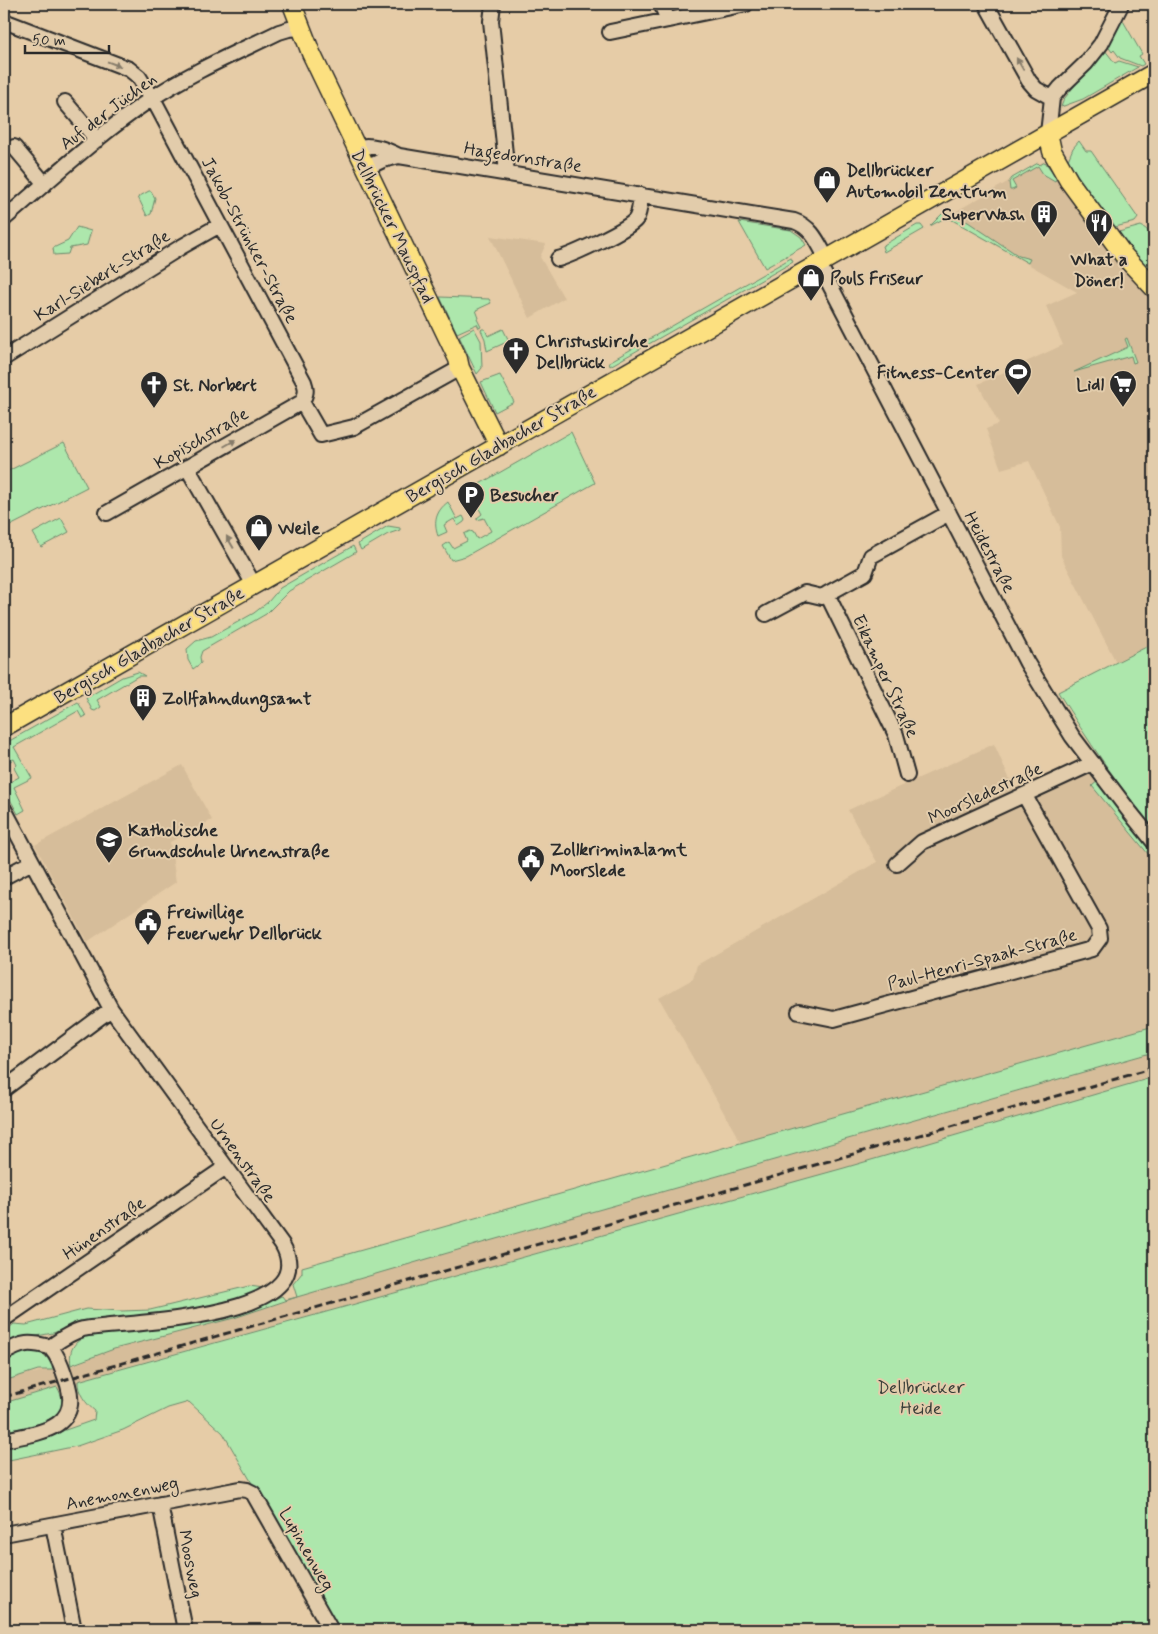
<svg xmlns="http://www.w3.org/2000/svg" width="1158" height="1634" viewBox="0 0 1158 1634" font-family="Mynerve,sans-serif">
	<rect width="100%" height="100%" fill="#e6cca7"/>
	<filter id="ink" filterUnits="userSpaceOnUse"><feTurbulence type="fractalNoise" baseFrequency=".02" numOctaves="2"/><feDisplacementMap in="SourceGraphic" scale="10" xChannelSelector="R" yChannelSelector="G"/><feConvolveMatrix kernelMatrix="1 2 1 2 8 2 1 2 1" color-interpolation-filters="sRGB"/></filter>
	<g filter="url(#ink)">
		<!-- built -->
		<path fill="#d6bd9a" d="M1044,161L1111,256L1154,301V643L1116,662L1061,556L1060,527L1029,461L1001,469L986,429L999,424L978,384L1063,345L1046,306L1077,292L946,217Z
			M490,236L546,244L540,257L564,298L530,318Z
			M994,744L1020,802L1077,776L1089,774L1099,780L1093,786L1154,861V1026L741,1143L659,998L693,979L697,965L877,862L848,810Z
			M182,765L212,820L170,842L176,882L87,942L35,845Z
			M1154,1052V1077L844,1168L133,1365L78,1381L77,1386L60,1391L57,1387L4,1403V1381L22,1375L71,1366L114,1349L234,1318L297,1297L475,1245Z"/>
		<!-- green -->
		<path fill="#ade7ac" stroke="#6c896c" d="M1122,19L1142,54L1139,56L1144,64L1141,66L1120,58L1114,50L1112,52L1107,45Z
			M1104,49L1115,63L1119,61L1138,67L1083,99L1061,107L1064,99Z
			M1079,141L1086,151H1091L1138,218L1135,222L1111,228L1068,160L1073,148Z
			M1045,162L1057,178L1055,181L1043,174L1038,166L1012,181L1016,188L1012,190H1010L1009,182L1012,178L1038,163L1040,165Z
			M149,191H151L155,198L151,214L147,216L138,197Z
			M943,213L968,222L1019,256L1030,259L1028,263L947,217L930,226Z
			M739,222L791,230L801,237L806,245L765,268Z
			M917,225H921L924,229L884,252L882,246Z
			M1141,226C1157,233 1154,254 1154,268L1146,267L1115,233Z
			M77,227L91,231L87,245L70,248L68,254L54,255L53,248L68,241Z
			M791,258L793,262L610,366L609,362Z
			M440,297L489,299L491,303L476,310L479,318L477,319L481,327L479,328L477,324L457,333Z
			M474,328L481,341L482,368L477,374L459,336Z
			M482,329H485L488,336L503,329L509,341L487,351L485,339L481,330Z
			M1127,338L1136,362L1133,363L1131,356L1074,372L1128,347L1125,339Z
			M500,375L514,402L495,412L481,382Z
			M571,432L595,483L466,556L451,560L443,546L449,542L453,548L467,541L464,534L470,531L473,532L477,539L491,531L484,518L477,520V518L482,514L469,490Z
			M64,443L87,487L4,529V473Z
			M448,502L457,519L463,516L465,520L464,522L458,526L454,519L444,525L447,532L438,536C433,522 436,511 448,502Z
			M61,518L69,532L41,547L33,533Z
			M388,526L400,528V530L388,534L361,550L358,544Z
			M353,546L356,552L289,591L266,614L202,651L200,657L201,663L193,669L188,660L187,649L196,641L211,637L254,613L268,602L280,588Z
			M1154,643V828C1118,786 1087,739 1058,692Z
			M138,672L145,676H138L97,700L101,707L95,711L92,710L86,698L122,677Z
			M78,702L86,716L82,718L78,711L14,747L32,778L14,787L25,810L18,814L4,788V773L5,772L10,782L19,777L14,768L17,765L14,759L4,764V744Z
			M1099,780L1154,848V861L1092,786Z
			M1154,1026V1052L475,1245L297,1297L234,1318L114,1349L71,1365C68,1347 76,1341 91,1333L250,1308L282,1296L285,1300L297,1297L293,1284L302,1273V1267Z
			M1154,1077V1630H337L223,1433L189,1402L168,1408L123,1430L77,1446L4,1461V1445L48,1436L94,1420L95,1411C86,1404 77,1392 78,1381L844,1168Z
			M249,1286L264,1288L262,1292L219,1307L74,1325L53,1333L14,1340L4,1346V1332L14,1324L26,1325L86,1309L122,1311L150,1310Z
			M31,1350C44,1353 49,1357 53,1370H38L4,1381V1362L20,1353Z
			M57,1387C79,1422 25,1427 4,1431V1403Z"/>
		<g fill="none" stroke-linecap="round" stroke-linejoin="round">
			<defs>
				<path id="minor" d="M493,4L491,21L507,173
					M661,4L668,20
					M986,4L1029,81L1036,89L1052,98
					M4,21L129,69L139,77L157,106L304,382C307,390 306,394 302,402
					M610,32L746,4
					M65,102L97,140
					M1048,133L1052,98L1060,88L1086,63L1101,44L1120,7L1121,4
					M14,147L45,184
					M356,148C369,142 387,150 399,156
					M366,168L383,160L399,156L794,221C812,227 818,243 827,259
					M4,219C52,178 99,134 151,99C191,72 236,53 279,32L289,29L300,28
					M558,259C572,255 629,229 636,219C640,212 640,203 641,195
					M819,264L1027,663L1072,736L1129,811L1154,842
					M4,358L181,247L220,225
					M302,402L321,435L354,427L460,368
					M187,467L254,585
					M107,513L302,402
					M827,594L896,735L907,775
					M766,614L805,593L822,597L827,594L865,573L871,556L949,513
					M4,809L111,1009L282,1244C327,1321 119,1322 83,1329C71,1332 60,1340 50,1347C29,1342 23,1342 4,1353
					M897,864L922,842L1093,763
					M4,877L32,862
					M799,1012L834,1019L1092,949L1100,938L1099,929L1025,796
					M4,1089L111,1009
					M4,1319L226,1167
					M4,1440C36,1433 81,1430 68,1385C63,1371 60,1358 50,1347
					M160,1504L185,1630
					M53,1525L74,1630
					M4,1534L240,1489L247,1490L253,1493L331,1630"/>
				<path id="major" d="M292,4L311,53L458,359L460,368L499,446
					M1048,133L1052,151L1069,181L1125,257L1154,288
					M4,727L1154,73"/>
			</defs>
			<!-- minor casing -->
			<use href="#minor" stroke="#2b2b2b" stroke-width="18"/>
			<!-- major casing -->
			<use href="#major" stroke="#2b2b2b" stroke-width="21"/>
			<!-- minor -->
			<use href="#minor" stroke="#e2ccab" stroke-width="14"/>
			<!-- major -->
			<use href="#major" stroke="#fce080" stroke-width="18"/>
			<!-- rail -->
			<path stroke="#2b2b2b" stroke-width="3" stroke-dasharray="8 4" stroke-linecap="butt" d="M4,1397L1154,1068"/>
		</g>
		<!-- one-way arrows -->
		<defs><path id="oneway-solid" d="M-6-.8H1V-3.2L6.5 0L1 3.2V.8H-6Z" transform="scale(1.25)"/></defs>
		<g fill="#867c6b">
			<use href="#oneway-solid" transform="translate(114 64) rotate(21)"/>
			<use href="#oneway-solid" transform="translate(1020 64) rotate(-120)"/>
			<use href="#oneway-solid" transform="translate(230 443) rotate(-30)"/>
			<use href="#oneway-solid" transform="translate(230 542) rotate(-120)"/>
		</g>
	</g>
	<!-- icons -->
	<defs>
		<symbol id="shop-pin" viewBox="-11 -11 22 30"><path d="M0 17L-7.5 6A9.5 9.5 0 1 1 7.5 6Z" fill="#2b2b2b" stroke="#e2ccab"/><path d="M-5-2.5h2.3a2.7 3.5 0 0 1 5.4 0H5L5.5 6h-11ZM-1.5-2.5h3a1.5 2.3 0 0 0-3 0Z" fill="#fff"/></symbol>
		<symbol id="building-pin" viewBox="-11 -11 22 30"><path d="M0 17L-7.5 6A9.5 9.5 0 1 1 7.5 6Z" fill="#2b2b2b" stroke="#e2ccab"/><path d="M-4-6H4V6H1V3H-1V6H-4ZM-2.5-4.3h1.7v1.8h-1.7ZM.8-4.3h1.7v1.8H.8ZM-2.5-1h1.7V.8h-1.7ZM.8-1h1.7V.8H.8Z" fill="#fff"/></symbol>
		<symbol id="restaurant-pin" viewBox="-11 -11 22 30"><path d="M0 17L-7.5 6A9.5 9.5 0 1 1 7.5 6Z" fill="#2b2b2b" stroke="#e2ccab"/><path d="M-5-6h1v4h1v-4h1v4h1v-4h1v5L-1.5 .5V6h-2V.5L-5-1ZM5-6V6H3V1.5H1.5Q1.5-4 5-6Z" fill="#fff"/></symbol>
		<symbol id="church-pin" viewBox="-11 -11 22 30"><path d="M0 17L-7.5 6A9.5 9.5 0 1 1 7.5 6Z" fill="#2b2b2b" stroke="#e2ccab"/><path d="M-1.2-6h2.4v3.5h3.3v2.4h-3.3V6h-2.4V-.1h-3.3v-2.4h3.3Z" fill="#fff"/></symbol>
		<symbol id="stadium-pin" viewBox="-11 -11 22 30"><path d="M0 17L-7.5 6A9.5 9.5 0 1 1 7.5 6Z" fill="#2b2b2b" stroke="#e2ccab"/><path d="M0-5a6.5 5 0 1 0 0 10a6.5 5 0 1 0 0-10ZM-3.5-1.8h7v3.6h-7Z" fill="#fff"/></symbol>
		<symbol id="supermarket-pin" viewBox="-11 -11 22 30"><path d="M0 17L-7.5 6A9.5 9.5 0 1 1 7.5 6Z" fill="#2b2b2b" stroke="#e2ccab"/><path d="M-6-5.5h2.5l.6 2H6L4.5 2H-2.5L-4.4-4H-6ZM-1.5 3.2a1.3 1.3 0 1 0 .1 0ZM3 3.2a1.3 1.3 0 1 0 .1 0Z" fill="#fff"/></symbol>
		<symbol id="parking-pin" viewBox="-11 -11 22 30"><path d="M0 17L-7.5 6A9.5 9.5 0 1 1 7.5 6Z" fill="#2b2b2b" stroke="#e2ccab"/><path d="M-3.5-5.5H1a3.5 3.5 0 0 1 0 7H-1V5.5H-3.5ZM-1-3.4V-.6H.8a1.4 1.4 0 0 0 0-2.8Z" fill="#fff"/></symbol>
		<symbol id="school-pin" viewBox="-11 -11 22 30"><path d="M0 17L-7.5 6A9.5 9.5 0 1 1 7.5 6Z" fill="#2b2b2b" stroke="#e2ccab"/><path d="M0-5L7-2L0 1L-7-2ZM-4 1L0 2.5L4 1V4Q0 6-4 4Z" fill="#fff"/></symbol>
		<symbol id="civic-pin" viewBox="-11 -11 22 30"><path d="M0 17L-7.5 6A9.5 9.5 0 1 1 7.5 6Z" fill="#2b2b2b" stroke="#e2ccab"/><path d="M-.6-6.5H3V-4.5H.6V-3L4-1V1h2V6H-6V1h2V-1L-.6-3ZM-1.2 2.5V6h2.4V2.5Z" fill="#fff"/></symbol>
	</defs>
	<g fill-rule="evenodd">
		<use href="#shop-pin" x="811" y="164" width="32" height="43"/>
		<use href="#building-pin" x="1028" y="198" width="32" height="43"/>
		<use href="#restaurant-pin" x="1083" y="207" width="32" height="43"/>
		<use href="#shop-pin" x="795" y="262" width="32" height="43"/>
		<use href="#church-pin" x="500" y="335" width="32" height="43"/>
		<use href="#stadium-pin" x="1002" y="356" width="32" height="43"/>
		<use href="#supermarket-pin" x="1107" y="368" width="32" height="43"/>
		<use href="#church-pin" x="138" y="369" width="32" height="43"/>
		<use href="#parking-pin" x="455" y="479" width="32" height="43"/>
		<use href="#shop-pin" x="243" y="512" width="32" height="43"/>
		<use href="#building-pin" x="127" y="682" width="32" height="43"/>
		<use href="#school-pin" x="93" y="824" width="32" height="43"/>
		<use href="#civic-pin" x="515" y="843" width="32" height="43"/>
		<use href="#civic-pin" x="132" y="906" width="32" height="43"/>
	</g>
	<g text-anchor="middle" stroke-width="4" stroke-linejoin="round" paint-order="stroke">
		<!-- street labels -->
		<g font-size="18" fill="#2b2b2b" stroke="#e2ccab">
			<text transform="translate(108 111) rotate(-37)" y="6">Auf der Jüchen</text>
			<text transform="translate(523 157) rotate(9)" y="6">Hagedornstraße</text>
			<text transform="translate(393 226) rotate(64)" y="6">Dellbrücker Mauspfad</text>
			<text transform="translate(250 240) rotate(62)" y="6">Jakob-Strünker-Straße</text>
			<text transform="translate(102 275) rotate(-32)" y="6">Karl-Siebert-Straße</text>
			<text transform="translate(201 438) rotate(-30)" y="6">Kopischstraße</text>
			<text transform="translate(501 444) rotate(-30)" y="6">Bergisch Gladbacher Straße</text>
			<text transform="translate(990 552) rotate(62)" y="6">Heidestraße</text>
			<text transform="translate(149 645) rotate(-30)" y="6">Bergisch Gladbacher Straße</text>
			<text transform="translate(886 676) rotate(65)" y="6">Eikamper Straße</text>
			<text transform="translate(985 793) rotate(-25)" y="6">Moorsledestraße</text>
			<text transform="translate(982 959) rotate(-15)" y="6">Paul-Henri-Spaak-Straße</text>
			<text transform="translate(243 1160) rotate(54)" y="6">Urnenstraße</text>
			<text transform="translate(104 1228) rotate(-35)" y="6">Hünenstraße</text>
			<text transform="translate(122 1493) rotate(-11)" y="6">Anemonenweg</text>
			<text transform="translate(307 1549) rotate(60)" y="6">Lupinenweg</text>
			<text transform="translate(191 1564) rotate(79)" y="6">Moosweg</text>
		</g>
		<!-- poi labels -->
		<g font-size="18" font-weight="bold" fill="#2b2b2b" stroke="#e2ccab" text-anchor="start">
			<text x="846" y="176">Dellbrücker<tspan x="846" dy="21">Automobil Zentrum</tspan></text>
			<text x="1025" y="220" text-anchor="end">SuperWash</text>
			<text x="1099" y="265" text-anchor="middle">What a<tspan x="1099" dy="21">Döner!</tspan></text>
			<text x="830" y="284">Pouls Friseur</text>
			<text x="535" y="347">Christuskirche<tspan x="535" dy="21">Dellbrück</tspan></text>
			<text x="999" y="378" text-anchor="end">Fitness-Center</text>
			<text x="1104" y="390" text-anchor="end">Lidl</text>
			<text x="173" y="391">St. Norbert</text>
			<text x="490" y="501">Besucher</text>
			<text x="278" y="534">Weile</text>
			<text x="162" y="704">Zollfahndungsamt</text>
			<text x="128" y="836">Katholische<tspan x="128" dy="21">Grundschule Urnenstraße</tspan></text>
			<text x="550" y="855">Zollkriminalamt<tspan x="550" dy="21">Moorslede</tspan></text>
			<text x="167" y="918">Freiwillige<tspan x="167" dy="21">Feuerwehr Dellbrück</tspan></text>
		</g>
		<!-- park labels -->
		<g font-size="18" fill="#383e38" stroke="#e2ccab">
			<text x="921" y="1393">Dellbrücker<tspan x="921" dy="21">Heide</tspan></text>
		</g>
	</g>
	<!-- margin -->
	<rect width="1158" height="1634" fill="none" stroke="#e2ccab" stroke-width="20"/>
	<rect x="10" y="10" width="1138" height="1614" fill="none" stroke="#2b2b2b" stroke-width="2" filter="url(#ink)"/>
	<!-- scale -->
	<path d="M25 45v8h84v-8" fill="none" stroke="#2b2b2b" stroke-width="2.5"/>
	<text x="32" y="45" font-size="15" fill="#2b2b2b" stroke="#e2ccab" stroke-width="4" paint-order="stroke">50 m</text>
</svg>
